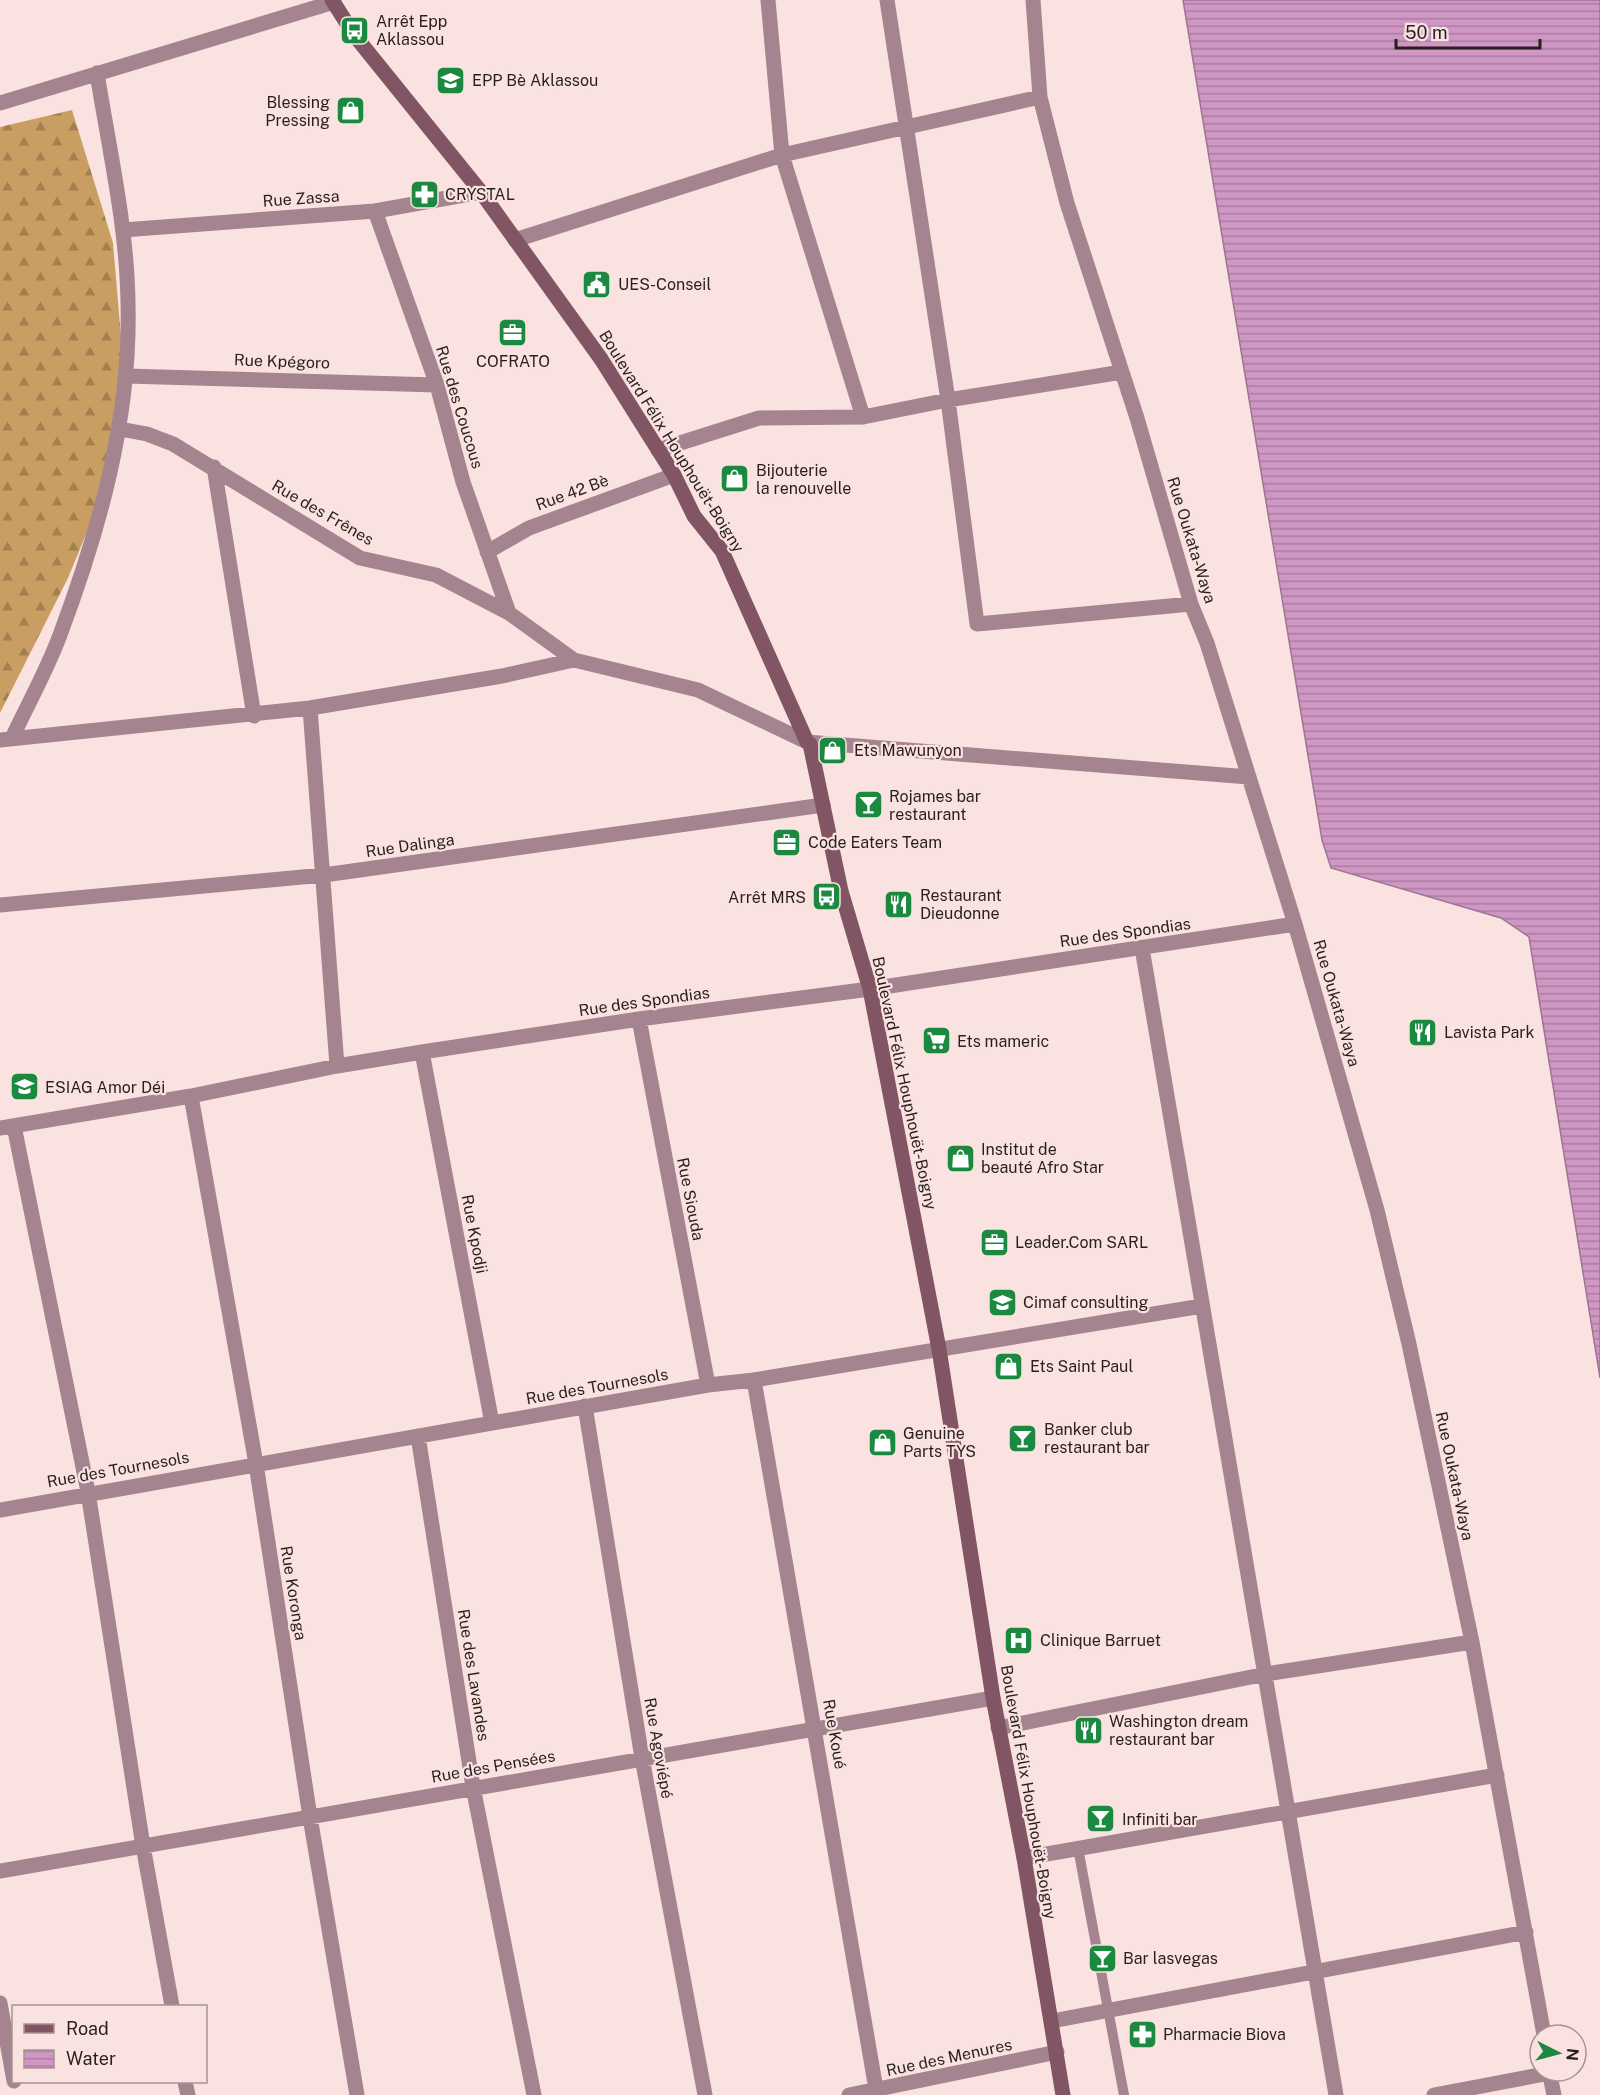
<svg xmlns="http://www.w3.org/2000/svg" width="1600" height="2095" viewBox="0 0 1600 2095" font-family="'Public Sans',sans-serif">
	<defs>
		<pattern id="forest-firs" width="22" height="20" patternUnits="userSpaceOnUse" patternTransform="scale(1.5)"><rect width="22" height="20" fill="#c99e63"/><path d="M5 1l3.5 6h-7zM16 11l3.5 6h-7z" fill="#a38051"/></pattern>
		<pattern id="water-rules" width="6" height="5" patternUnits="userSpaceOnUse" patternTransform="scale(1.5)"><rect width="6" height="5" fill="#d097c5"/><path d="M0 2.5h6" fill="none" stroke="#a97b9f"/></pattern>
	</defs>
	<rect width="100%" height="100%" fill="#fae2e0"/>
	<!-- forest -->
	<path fill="url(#forest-firs)" d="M72,110L113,243L122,349L115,429L101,498L68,578L0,713V127Z"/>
	<!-- water -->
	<path fill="url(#water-rules)" stroke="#9e7393" stroke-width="1.5" d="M1183,0H1600V1378L1529,937L1501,918L1331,868L1322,840Z"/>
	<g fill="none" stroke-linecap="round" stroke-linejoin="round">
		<!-- lane -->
		<path stroke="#a4848e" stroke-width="10" d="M1078,1848L1124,2095"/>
		<!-- street -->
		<path stroke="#a4848e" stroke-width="15" d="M768,0L782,155L863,417
			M887,0L948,400L977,624L1191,604
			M1033,0L1040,97L1067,203L1137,418L1191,604L1207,643L1295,924L1377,1210L1409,1344L1472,1642L1544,2035
			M0,103L334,2
			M375,211L437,385L463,482L509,613
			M123,230L375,211L481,192
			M515,240L782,155L1040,97
			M126,376L437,385
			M120,429L147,434L173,444L360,558L436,575L509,613L574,660L698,690L807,742L1249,777
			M658,450L759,418L863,417L948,400L1122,372
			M214,467L254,716
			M487,552L529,528L674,475
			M310,708L337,1066
			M12,738C28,704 47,670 60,635C100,528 131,417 128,303C127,226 109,149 97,73
			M0,740L310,708L502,676L574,660
			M0,905L324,875L823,805
			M1142,948L1336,2095
			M639,1019L708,1385
			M422,1052L492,1423
			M191,1096L256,1464L310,1817L357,2095
			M14,1126L88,1492L143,1846L172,2006
			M0,1128L191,1096L337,1066L422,1052L639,1019L870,989L1295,924
			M754,1380L877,2095
			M585,1406L642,1758L705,2095
			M418,1436L473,1787L534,2095
			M0,1510L708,1385L754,1380L1202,1306
			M998,1728L1266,1674L1472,1642
			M1024,1858L1497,1775
			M0,1871L993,1698
			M0,2003L14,2081
			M1052,2021L1526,1932
			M1549,2071L1554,2095
			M185,2082L188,2095
			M849,2095L1057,2052
			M1434,2095L1550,2073"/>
		<!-- secondary -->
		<path stroke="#815563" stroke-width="15" d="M332,0L355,36L481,192L601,359L674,475L694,516L722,551L807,742L810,744L841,891L870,989L939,1349L993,1698L1024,1858L1063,2095"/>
	</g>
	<!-- icons -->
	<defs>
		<symbol id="bus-square" viewBox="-11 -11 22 22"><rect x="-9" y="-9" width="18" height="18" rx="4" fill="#1c8941" stroke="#fae2e0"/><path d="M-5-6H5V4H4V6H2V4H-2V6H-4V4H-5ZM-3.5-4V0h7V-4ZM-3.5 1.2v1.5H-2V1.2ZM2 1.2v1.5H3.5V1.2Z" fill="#fff"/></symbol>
		<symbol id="school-square" viewBox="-11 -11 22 22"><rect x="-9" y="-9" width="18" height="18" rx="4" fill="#1c8941" stroke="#fae2e0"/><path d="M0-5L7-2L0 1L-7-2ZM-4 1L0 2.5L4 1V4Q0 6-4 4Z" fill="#fff"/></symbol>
		<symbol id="shop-square" viewBox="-11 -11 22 22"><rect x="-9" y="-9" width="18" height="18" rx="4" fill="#1c8941" stroke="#fae2e0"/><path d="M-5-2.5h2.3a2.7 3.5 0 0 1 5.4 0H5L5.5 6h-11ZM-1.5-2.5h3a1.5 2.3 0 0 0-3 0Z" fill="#fff"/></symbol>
		<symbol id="pharmacy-square" viewBox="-11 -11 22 22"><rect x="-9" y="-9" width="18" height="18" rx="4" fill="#1c8941" stroke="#fae2e0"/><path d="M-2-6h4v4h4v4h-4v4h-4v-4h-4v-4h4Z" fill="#fff"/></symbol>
		<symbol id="civic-square" viewBox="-11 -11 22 22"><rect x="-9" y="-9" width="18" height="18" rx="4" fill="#1c8941" stroke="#fae2e0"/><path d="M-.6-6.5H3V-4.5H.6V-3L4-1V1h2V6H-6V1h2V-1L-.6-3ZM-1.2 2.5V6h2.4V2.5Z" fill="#fff"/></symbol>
		<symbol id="office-square" viewBox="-11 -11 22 22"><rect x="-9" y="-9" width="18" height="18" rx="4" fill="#1c8941" stroke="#fae2e0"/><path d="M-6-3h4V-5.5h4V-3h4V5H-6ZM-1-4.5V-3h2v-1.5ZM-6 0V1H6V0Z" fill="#fff"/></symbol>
		<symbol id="bar-square" viewBox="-11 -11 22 22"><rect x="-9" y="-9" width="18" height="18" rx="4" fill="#1c8941" stroke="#fae2e0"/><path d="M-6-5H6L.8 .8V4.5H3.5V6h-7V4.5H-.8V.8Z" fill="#fff"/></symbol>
		<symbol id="restaurant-square" viewBox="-11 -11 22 22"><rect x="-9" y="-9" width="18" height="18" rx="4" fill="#1c8941" stroke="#fae2e0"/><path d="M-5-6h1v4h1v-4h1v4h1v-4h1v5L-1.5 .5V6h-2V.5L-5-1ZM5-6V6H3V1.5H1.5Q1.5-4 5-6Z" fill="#fff"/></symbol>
		<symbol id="supermarket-square" viewBox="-11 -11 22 22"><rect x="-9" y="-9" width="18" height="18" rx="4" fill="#1c8941" stroke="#fae2e0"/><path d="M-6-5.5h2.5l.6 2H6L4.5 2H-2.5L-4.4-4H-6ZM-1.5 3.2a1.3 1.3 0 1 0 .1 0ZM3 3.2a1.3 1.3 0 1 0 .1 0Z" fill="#fff"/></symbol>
		<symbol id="university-square" viewBox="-11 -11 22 22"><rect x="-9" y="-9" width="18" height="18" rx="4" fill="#1c8941" stroke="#fae2e0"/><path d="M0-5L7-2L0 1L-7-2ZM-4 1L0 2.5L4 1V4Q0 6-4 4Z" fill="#fff"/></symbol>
		<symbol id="hospital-square" viewBox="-11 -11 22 22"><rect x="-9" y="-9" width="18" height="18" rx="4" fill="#1c8941" stroke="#fae2e0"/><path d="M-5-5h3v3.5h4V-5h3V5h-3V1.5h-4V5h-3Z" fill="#fff"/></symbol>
	</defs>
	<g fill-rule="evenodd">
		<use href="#bus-square" x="338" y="14" width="33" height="33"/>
		<use href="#school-square" x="434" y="64" width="33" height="33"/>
		<use href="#shop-square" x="334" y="94" width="33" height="33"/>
		<use href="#pharmacy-square" x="408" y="178" width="33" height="33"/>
		<use href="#civic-square" x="580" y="268" width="33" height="33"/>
		<use href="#office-square" x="496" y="316" width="33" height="33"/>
		<use href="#shop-square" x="718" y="462" width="33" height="33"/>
		<use href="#shop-square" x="816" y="734" width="33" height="33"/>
		<use href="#bar-square" x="852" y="788" width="33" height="33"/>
		<use href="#office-square" x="770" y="826" width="33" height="33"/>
		<use href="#bus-square" x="810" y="880" width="33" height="33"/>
		<use href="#restaurant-square" x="882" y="888" width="33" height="33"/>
		<use href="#restaurant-square" x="1406" y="1016" width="33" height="33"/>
		<use href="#supermarket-square" x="920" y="1024" width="33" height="33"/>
		<use href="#university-square" x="8" y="1070" width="33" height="33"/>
		<use href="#shop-square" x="944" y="1142" width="33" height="33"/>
		<use href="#office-square" x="978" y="1226" width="33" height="33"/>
		<use href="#school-square" x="986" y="1286" width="33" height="33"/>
		<use href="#shop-square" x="992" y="1350" width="33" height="33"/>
		<use href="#bar-square" x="1006" y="1422" width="33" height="33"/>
		<use href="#shop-square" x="866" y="1426" width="33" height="33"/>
		<use href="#hospital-square" x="1002" y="1624" width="33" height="33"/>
		<use href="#restaurant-square" x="1072" y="1714" width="33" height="33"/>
		<use href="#bar-square" x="1084" y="1802" width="33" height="33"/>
		<use href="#bar-square" x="1086" y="1942" width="33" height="33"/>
		<use href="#pharmacy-square" x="1126" y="2018" width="33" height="33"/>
	</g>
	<g text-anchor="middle" stroke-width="4.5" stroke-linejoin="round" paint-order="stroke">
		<!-- poi labels -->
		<g font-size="16" fill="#281f1f" stroke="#fae2e0" text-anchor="start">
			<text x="376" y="27">Arrêt Epp<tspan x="376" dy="18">Aklassou</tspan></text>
			<text x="472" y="86">EPP Bè Aklassou</text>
			<text x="330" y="108" text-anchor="end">Blessing<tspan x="330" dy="18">Pressing</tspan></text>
			<text x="445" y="200">CRYSTAL</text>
			<text x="618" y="290">UES-Conseil</text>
			<text x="513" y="367" text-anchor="middle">COFRATO</text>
			<text x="756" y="476">Bijouterie<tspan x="756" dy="18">la renouvelle</tspan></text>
			<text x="854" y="756">Ets Mawunyon</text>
			<text x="889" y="802">Rojames bar<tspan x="889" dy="18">restaurant</tspan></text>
			<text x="808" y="848">Code Eaters Team</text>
			<text x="920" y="901">Restaurant<tspan x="920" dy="18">Dieudonne</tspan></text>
			<text x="806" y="903" text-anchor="end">Arrêt MRS</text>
			<text x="1444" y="1038">Lavista Park</text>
			<text x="957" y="1047">Ets mameric</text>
			<text x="45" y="1093">ESIAG Amor Déi</text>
			<text x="981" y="1155">Institut de<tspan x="981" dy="18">beauté Afro Star</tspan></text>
			<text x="1015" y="1248">Leader.Com SARL</text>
			<text x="1023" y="1308">Cimaf consulting</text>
			<text x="1030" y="1372">Ets Saint Paul</text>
			<text x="1044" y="1435">Banker club<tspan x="1044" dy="18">restaurant bar</tspan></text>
			<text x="903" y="1439">Genuine<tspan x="903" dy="18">Parts TYS</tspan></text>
			<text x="1040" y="1646">Clinique Barruet</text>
			<text x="1109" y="1727">Washington dream<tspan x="1109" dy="18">restaurant bar</tspan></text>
			<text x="1122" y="1825">Infiniti bar</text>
			<text x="1123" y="1964">Bar lasvegas</text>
			<text x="1163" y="2040">Pharmacie Biova</text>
		</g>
		<!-- street labels -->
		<g font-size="16" fill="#281f1f" stroke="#fae2e0">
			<text transform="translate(301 198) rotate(-4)" y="6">Rue Zassa</text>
			<text transform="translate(282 361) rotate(2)" y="6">Rue Kpégoro</text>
			<text transform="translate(460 407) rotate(73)" y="6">Rue des Coucous</text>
			<text transform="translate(672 441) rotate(58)" y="6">Boulevard Félix Houphouët-Boigny</text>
			<text transform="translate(572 492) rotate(-20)" y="6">Rue 42 Bè</text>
			<text transform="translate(323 512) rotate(30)" y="6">Rue des Frênes</text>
			<text transform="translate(1192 540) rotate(73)" y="6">Rue Oukata-Waya</text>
			<text transform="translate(410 845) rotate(-8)" y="6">Rue Dalinga</text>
			<text transform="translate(1125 932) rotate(-8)" y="6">Rue des Spondias</text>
			<text transform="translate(644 1001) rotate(-8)" y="6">Rue des Spondias</text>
			<text transform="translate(1337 1003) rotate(74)" y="6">Rue Oukata-Waya</text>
			<text transform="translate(905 1083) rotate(78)" y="6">Boulevard Félix Houphouët-Boigny</text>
			<text transform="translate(691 1199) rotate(79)" y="6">Rue Siouda</text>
			<text transform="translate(475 1234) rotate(79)" y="6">Rue Kpodji</text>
			<text transform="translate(597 1386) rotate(-10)" y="6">Rue des Tournesols</text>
			<text transform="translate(118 1469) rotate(-10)" y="6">Rue des Tournesols</text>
			<text transform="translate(1455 1476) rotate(78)" y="6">Rue Oukata-Waya</text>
			<text transform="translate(294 1593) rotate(81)" y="6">Rue Koronga</text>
			<text transform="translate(474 1675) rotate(81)" y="6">Rue des Lavandes</text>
			<text transform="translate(835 1734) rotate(80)" y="6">Rue Koué</text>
			<text transform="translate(659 1748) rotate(80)" y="6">Rue Agoviépé</text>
			<text transform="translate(493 1766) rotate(-10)" y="6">Rue des Pensées</text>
			<text transform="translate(1029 1792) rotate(80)" y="6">Boulevard Félix Houphouët-Boigny</text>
			<text transform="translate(949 2057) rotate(-12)" y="6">Rue des Menures</text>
		</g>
	</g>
	<!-- legend -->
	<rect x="12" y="2005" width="195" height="78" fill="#fae2e0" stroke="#a69493" stroke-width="1.5"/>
	<rect x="24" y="2024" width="30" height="9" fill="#815563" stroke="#a69493" stroke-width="1.5"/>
	<text x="66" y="2035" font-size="18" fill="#281f1f">Road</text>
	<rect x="24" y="2050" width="30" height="18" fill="url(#water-rules)" stroke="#a69493" stroke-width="1.5"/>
	<text x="66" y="2065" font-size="18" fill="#281f1f">Water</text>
	<!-- north arrow -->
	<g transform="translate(1558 2053) rotate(96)"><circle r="28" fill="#fae2e0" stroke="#a69493" stroke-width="1.5"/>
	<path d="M0-4.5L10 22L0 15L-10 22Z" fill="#1c8941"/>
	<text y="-9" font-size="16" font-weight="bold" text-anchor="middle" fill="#281f1f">N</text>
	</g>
	<!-- scale -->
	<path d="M1396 39v9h144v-9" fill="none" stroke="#281f1f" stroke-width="3"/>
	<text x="1405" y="39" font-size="18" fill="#281f1f" stroke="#fae2e0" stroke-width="4.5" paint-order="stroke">50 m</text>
</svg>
